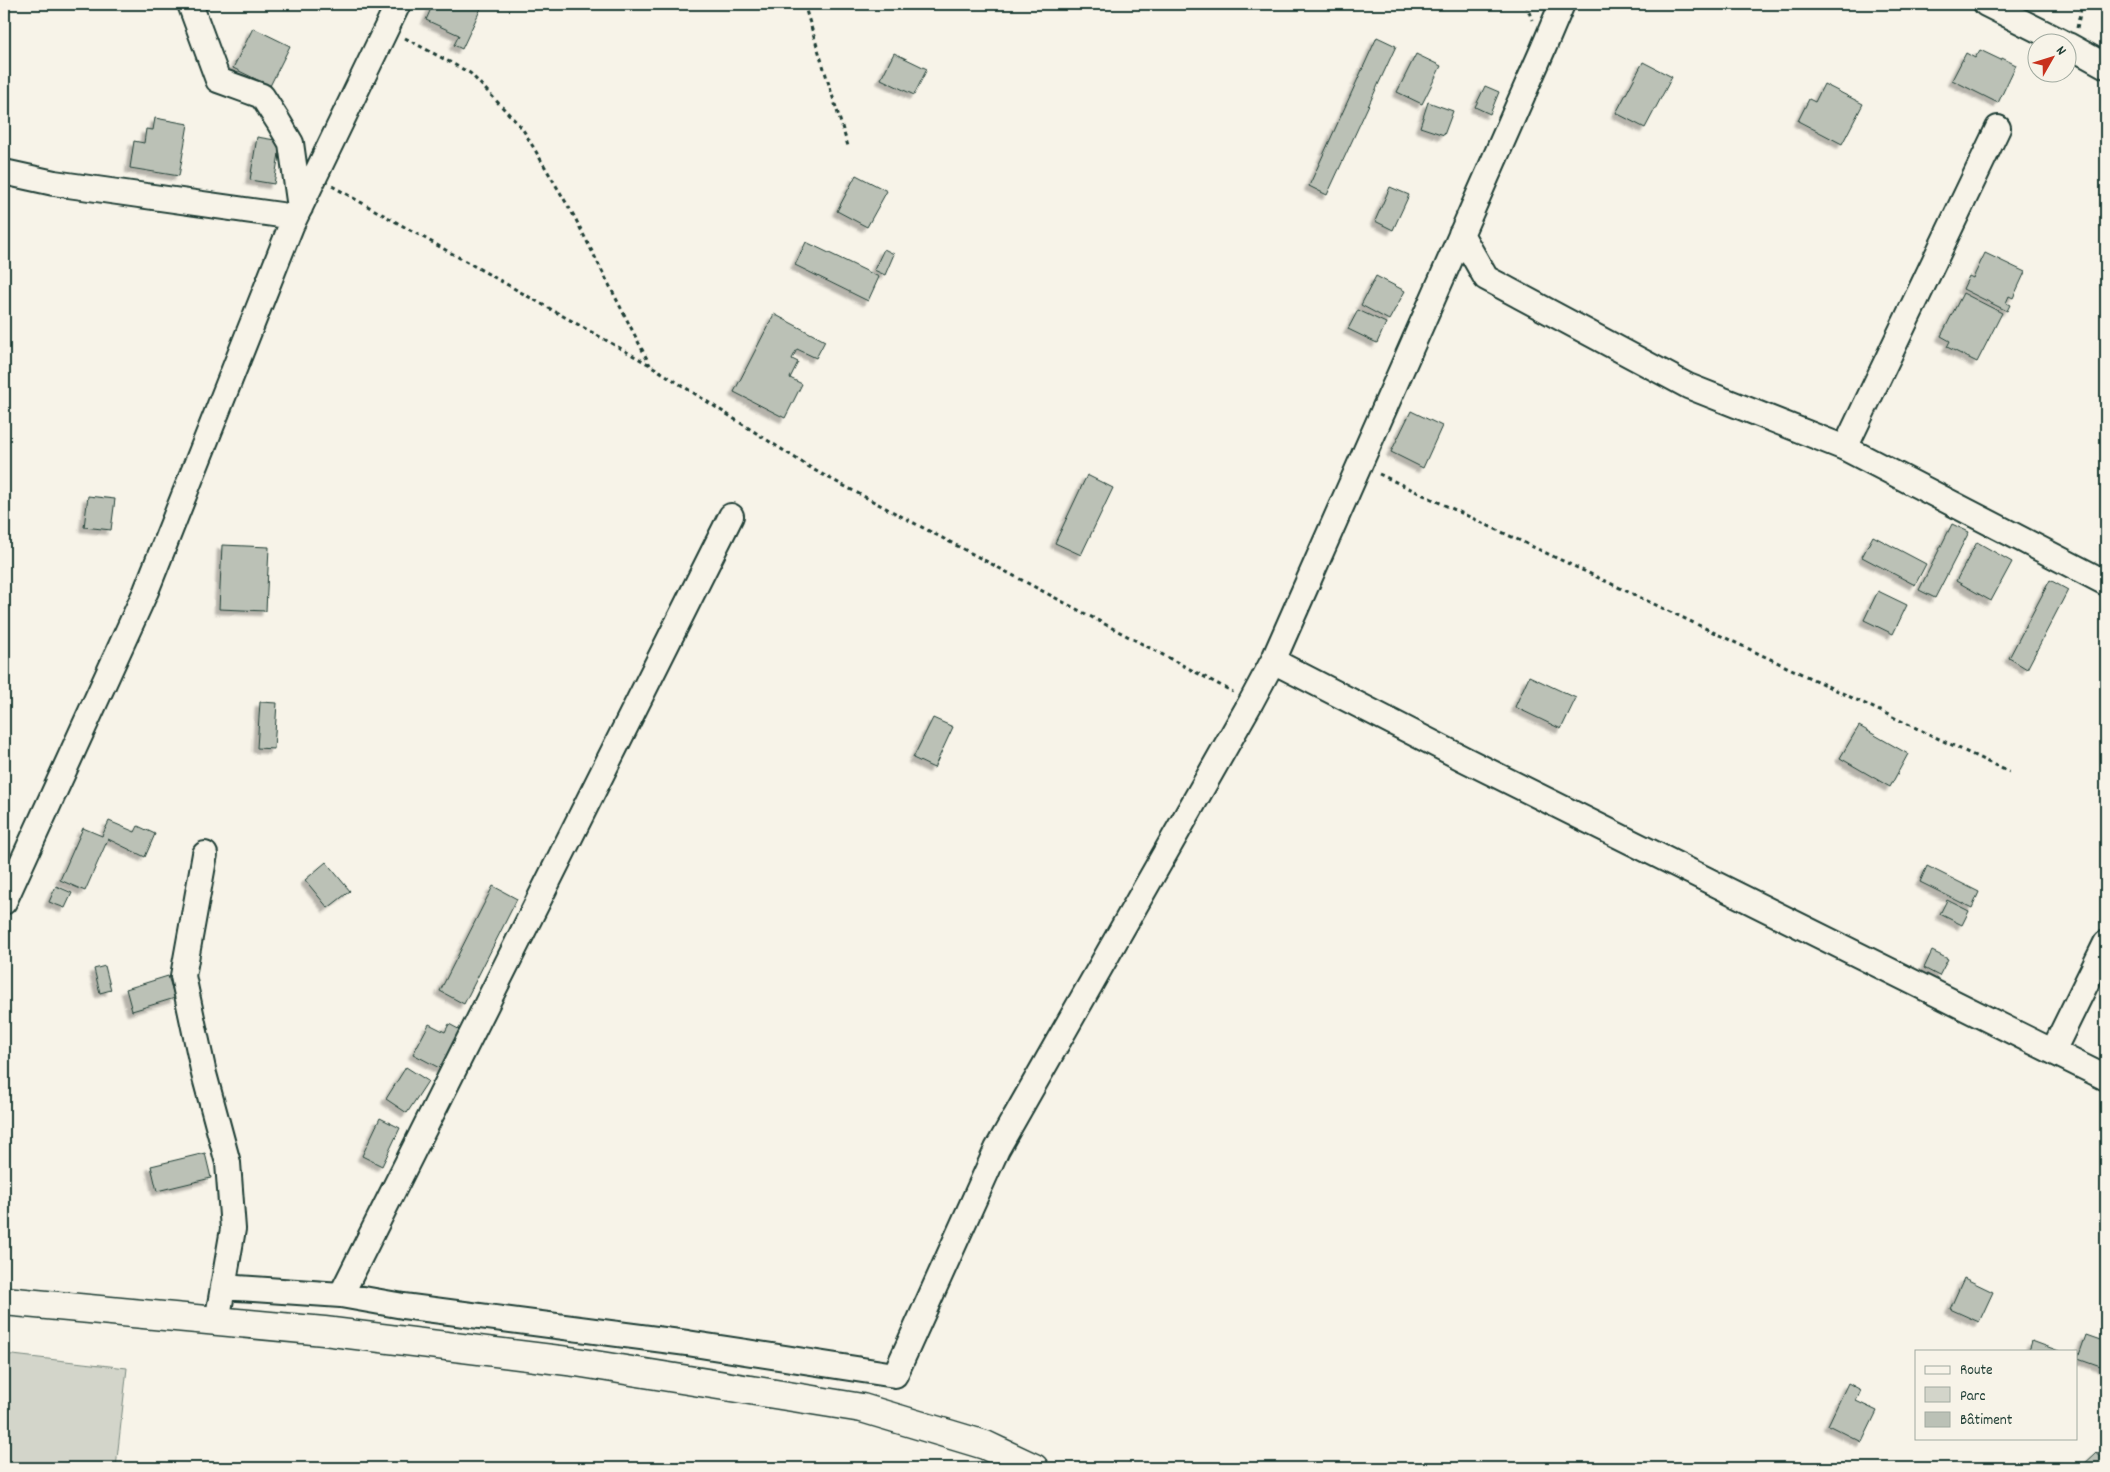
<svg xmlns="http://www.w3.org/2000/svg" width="2110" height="1472" viewBox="0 0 2110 1472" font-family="Dekko,sans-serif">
	<defs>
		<filter id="shadow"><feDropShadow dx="-4.5" dy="4.5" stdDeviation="1" flood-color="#0004"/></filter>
	</defs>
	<rect width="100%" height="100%" fill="#f7f3e8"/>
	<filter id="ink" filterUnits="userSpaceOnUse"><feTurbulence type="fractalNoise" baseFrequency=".02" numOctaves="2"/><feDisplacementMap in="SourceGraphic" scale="10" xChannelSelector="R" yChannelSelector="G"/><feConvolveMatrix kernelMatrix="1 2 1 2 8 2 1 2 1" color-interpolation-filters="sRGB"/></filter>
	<g filter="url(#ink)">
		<!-- green -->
		<path fill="#d3d5ca" stroke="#79897f" d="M4,1354L127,1368L116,1468H4Z"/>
		<!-- building -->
		<path fill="#bbc1b6" stroke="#1f3d34" filter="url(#shadow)" d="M433,4H483L462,49L454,45L459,35L426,20Z
			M253,28L290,46L270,86L233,68Z
			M1377,37L1396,46L1327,195L1309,186Z
			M1980,50L2001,60L2002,58L2016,65L1998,103L1952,80L1966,53L1975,58Z
			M894,53L927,69L914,95L881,79Z
			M1416,54L1441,66L1422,104L1397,92Z
			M1643,62L1672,77L1645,128L1616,113Z
			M1824,84L1863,104L1842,144L1798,121L1809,99L1815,102Z
			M1485,86L1499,92L1490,114L1475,107Z
			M1428,102L1453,111L1444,135L1420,127Z
			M155,118L188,124L179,176L130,168L134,141L144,143L146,129L153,130Z
			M257,137L281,141L274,184L250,180Z
			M856,175L887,191L867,227L837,211Z
			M1390,187L1409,195L1393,230L1375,221Z
			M806,242L879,277L868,301L795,265Z
			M884,249L894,254L885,275L874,270Z
			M1985,253L2025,272L2013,298L2009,296L2006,303L2010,305L2007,311L1963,289L1969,276L1973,278Z
			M1376,276L1405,291L1389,320L1361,305Z
			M1963,293L2002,313L1977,362L1947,347L1950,341L1941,336Z
			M1358,310L1386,323L1377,343L1348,329Z
			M774,314L825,341L816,358L797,349L792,359L798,362L790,378L802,384L785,418L734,392Z
			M1411,411L1442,426L1423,468L1391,452Z
			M1087,475L1113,488L1081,555L1055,543Z
			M88,496L115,499L111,530L84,527Z
			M1952,524L1969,532L1935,598L1919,590Z
			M1873,536L1926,564L1915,585L1862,557Z
			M1977,542L2012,562L1991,601L1956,581Z
			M222,545L269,547L266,611L219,609Z
			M2050,580L2068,590L2027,669L2009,658Z
			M1878,591L1907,605L1893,634L1864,620Z
			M1529,676L1576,698L1561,729L1515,707Z
			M260,702L277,703L274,749L257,748Z
			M933,718L953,727L934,768L913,758Z
			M1859,726L1908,754L1890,787L1840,758Z
			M109,821L135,832L138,826L155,834L145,857L108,839L85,891L60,880L83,828L102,836Z
			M326,862L350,891L328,908L305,880Z
			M1927,866L1979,892L1972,908L1920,882Z
			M56,886L72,893L65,908L49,902Z
			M493,886L517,899L464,1004L440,991Z
			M1947,900L1969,911L1962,925L1940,914Z
			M1932,951L1948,959L1939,976L1924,968Z
			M105,966L111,990L100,993L94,969Z
			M168,976L175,998L132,1011L126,989Z
			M429,1024L445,1032L449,1024L466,1033L447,1072L413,1054Z
			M406,1067L428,1081L407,1113L386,1099Z
			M380,1118L400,1128L382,1166L362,1156Z
			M205,1153L211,1178L157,1191L151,1166Z
			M1964,1278L1993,1292L1979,1322L1950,1309Z
			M2086,1335L2106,1342V1368L2078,1358Z
			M2032,1341L2059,1351H2029Z
			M1848,1383L1861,1390L1856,1401L1877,1411L1862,1442L1828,1425Z
			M2097,1452L2106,1463V1468H2080Z
			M1804,1462L1819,1468H1801Z"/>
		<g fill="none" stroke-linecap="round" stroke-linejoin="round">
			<defs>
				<path id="street" d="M190,4L218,80L262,96L278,121L291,143L300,208
					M1986,4L2062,42
					M2068,45L2106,66
					M4,172L54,183L295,217
					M1461,234L1486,278L1688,386L1845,448L2106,583
					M1845,448L1998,128
					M1273,661L1464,759L2106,1078
					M205,854L183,976L204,1074L228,1163L233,1229L217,1322
					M4,902L146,591L291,226L398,4
					M2053,1051L2106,943
					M223,1287L341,1295L403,1306L687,1343L895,1375L997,1149L1251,702L1273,661L1543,49L1562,4
					M341,1295L731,516"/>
				<path id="secondary" d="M4,1301L324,1331L576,1362L862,1408L985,1445L1034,1468"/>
			</defs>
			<!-- street casing -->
			<use href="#street" stroke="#1f3d34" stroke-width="28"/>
			<!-- secondary casing -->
			<use href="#secondary" stroke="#1f3d34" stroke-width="31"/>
			<!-- path -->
			<path stroke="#1f3d34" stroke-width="3" stroke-dasharray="4 4" stroke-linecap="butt" d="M804,4L848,146
				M1526,4L1532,20
				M2077,28L2082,4
				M405,38L470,73L522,128L574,216L650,365
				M332,186L650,365L814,470L1233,692
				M1379,474L2009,772"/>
			<!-- street -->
			<use href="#street" stroke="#f7f3e8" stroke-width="24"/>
			<!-- secondary -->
			<use href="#secondary" stroke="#f7f3e8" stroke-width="28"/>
		</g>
	</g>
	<!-- margin -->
	<rect width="2110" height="1472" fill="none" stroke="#f7f3e8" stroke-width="20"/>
	<rect x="10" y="10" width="2090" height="1452" fill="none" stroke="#1f3d34" stroke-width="2" filter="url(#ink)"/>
	<!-- legend -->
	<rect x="1915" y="1350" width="162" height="90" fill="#f7f3e8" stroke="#a1aaa0"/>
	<rect x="1925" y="1366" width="25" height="8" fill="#f7f3e8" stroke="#a1aaa0"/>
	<text x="1960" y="1374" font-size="15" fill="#1f3d34">Route</text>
	<rect x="1925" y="1387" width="25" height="15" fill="#d3d5ca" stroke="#a1aaa0"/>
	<text x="1960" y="1400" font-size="15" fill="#1f3d34">Parc</text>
	<rect x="1925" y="1412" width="25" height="15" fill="#bbc1b6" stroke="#a1aaa0"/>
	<text x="1960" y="1424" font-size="15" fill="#1f3d34">Bâtiment</text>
	<!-- north arrow -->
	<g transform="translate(2052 58) rotate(51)"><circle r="24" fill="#f7f3e8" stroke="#a1aaa0"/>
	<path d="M0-4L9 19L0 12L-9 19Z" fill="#c8321e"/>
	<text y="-8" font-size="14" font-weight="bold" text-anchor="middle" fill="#1f3d34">N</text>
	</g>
</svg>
